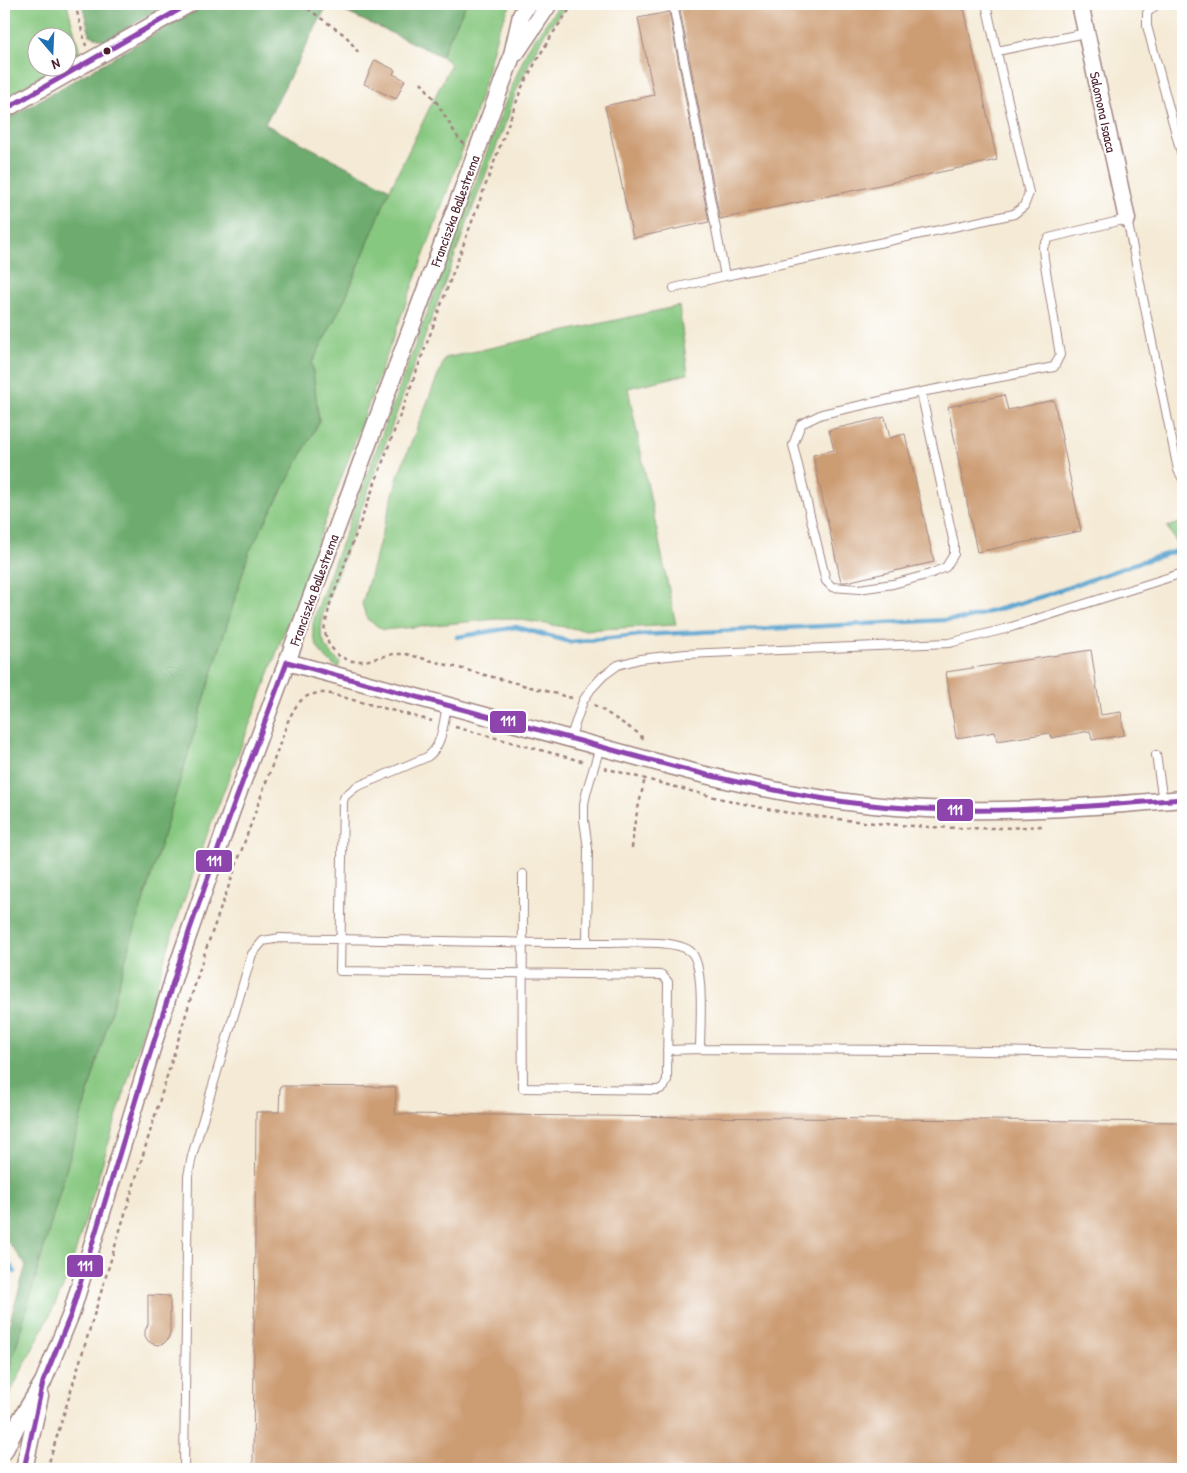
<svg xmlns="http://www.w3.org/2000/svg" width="1187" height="1473" viewBox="0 0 1187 1473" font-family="'Patrick Hand',sans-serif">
	<rect width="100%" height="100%" fill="#fff"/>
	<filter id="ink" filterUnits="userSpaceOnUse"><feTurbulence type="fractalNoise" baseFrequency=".02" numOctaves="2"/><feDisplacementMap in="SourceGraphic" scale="10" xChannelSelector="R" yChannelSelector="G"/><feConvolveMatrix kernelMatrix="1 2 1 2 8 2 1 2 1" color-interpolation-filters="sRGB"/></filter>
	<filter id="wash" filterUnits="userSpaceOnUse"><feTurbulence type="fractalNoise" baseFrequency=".0096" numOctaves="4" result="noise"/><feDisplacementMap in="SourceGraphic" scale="20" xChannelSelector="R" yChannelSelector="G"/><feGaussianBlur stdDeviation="1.12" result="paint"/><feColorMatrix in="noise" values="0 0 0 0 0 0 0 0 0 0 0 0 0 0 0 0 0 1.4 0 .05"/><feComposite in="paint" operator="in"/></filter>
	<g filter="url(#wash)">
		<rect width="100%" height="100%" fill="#f4ead5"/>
		<!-- green -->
		<path fill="#87c880" stroke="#687456" d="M4,4H67L80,53L68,60V38H38V68H56L4,98Z
			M466,4H511L498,30L485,80L474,117L439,214L258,703L209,829L173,932L69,1273C50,1320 24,1362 4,1407V1389L127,955L249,552L319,422L312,363L345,299L390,189L451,64L441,56Z
			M560,4H568L546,31L532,57L515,94L509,114L471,212L323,612L321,633L325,646L340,663L338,668C324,659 311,643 313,625C313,620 316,614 317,609L507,98L528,48Z
			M679,306L688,374L628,388L676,625L583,630L508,618L383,630L367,619L362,604L400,470L445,358Z
			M1183,522V541L1177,543L1167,527Z"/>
		<!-- forest -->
		<path fill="#6dac6e" stroke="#5c664c" d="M82,4H168L105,41L90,35Z
			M206,4H466L441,56L328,4L265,124L390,189L345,299L312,363L319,422L249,552L127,955L4,1389V1342L26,1265L4,1237V121Z"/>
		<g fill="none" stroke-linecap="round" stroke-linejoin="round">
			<!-- stream -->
			<path stroke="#56a2ce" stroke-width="4.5" d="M457,637L516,627L571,642L639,635L965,619L1047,595L1137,563L1183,549
				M4,1257L15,1272"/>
		</g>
		<g id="blocks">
			<!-- building -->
			<path fill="#cc9c73" d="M705,4H963L997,160L720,219L680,10Z
				M669,12L709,222L633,238L605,106L654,95L638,18Z
				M375,60L395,70L393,74L405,80L396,99L364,84Z
				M1004,395L1008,410L1054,400L1081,531L977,552L948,407Z
				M885,417L890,438L905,434L934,562L846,582H841L813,455L834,450L829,430Z
				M1091,650L1101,715L1121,712L1124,735L1092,740L1090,731L1051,738L1050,733L997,741L995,732L956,738L946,672Z
				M280,1086L396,1087L395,1114L1183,1122V1469H253L256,1112H279Z
				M148,1295L170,1296V1333L168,1339L164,1343L159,1345L153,1344L148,1341L145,1336V1331L148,1324Z"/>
		</g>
	</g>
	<g filter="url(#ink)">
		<use href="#blocks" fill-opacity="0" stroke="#9f8480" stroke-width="1"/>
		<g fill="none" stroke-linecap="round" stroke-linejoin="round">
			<defs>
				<path id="service" d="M673,4L725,276L674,288
					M1157,4L1147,13V26L1183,160
					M997,51L1086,33
					M725,276L1014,214L1024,206L1029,193L986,4
					M921,392L954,544V554L946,567L930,574L893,584L859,589L832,587L826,581L793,445L801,424L822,414L921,392L1054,367L1060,355L1044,259L1043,247L1049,238L1127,219L1178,470L1183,479
					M447,706C443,723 443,746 427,757L356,787L345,796L343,801L340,971L662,975L668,982L667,1080L664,1087L658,1090L523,1088C522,1017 523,945 523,874
					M570,739L583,701L591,689L603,676L618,665L640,659L686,654L949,643L1005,629L1183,573
					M1156,755L1163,801
					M587,943L588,849L584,820V804L587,790L600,747
					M667,1050L700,1049
					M184,1469L188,1176L192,1156L252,954L263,941L280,938C388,940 497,943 606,943C625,943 677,939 691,952C705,966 700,1028 700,1049L934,1050L1183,1055"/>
				<path id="minor" d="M1080,4L1127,219
					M516,53L549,4
					M4,110L189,4
					M287,662L689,771C761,789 835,804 910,808C1001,814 1092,807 1183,799
					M4,1452L16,1427L43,1382L71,1314L176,970L232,810L511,59L521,15L528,4
					M24,1469L40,1396"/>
			</defs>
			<!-- service casing -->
			<use href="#service" stroke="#9f8480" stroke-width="10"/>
			<!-- minor casing -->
			<use href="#minor" stroke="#9f8480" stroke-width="19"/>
			<!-- path -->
			<path stroke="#9f8480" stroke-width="2.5" stroke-dasharray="4 4" stroke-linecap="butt" d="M75,4L86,46
				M301,4L346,36L358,52
				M421,82L437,103L460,141L465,144
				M572,698L406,654H393L365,661H352L340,657L329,645L324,630L330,604L522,87C538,58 553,30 574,4
				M594,705L601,709L641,735L642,739L641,743
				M455,727L585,762
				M604,768C662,783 719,800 778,811C795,814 813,816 830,818C901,827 972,831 1043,826
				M632,848L634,826L645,778
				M47,1469L205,952L288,721C297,702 304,692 327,693L432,721"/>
			<!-- service -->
			<use href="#service" stroke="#fff" stroke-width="8"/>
			<!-- minor -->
			<use href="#minor" stroke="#fff" stroke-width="16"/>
			<defs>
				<path id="bus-1" d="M4,110L189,4
					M287,662C385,688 482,715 580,741C670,766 760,791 853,803C963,817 1073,808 1183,799
					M24,1469L43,1382L71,1314L142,1079L190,929L232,810L287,662"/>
			</defs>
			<!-- bus-1 casing -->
			<use href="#bus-1" stroke="#fff" stroke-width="9"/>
			<!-- bus-1 -->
			<use href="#bus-1" stroke="#8e44ad" stroke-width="5"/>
		</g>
	</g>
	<!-- markers -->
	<circle fill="#4a1f2b" stroke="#fff" stroke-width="2" cx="107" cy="51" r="4.5"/>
	<g text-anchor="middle" stroke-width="4" stroke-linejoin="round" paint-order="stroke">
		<!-- street labels -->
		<g font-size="14" fill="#4a1f2b" stroke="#fff">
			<text transform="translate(1103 112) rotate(78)" y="5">Salomona Isaaca</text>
			<text transform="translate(455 211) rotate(-70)" y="5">Franciszka Ballestrema</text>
			<text transform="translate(314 590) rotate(-70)" y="5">Franciszka Ballestrema</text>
		</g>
	</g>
	<g stroke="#fff" stroke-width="2">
		<rect x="489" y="710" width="38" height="24" rx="5" fill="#8e44ad"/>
		<rect x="936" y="798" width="38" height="24" rx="5" fill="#8e44ad"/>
		<rect x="195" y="849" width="38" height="24" rx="5" fill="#8e44ad"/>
		<rect x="66" y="1254" width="38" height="24" rx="5" fill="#8e44ad"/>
	</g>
	<g font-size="14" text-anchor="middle" font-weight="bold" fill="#fff">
		<text x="508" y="726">111</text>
		<text x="955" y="815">111</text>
		<text x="214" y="866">111</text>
		<text x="85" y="1271">111</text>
	</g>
	<!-- margin -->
	<rect width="1187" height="1473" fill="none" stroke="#fff" stroke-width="20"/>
	<!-- north arrow -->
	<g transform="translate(52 52) rotate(161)"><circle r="24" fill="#ffffff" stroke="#b7a5aa"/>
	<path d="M0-4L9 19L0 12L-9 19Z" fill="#1f6fb2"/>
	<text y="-8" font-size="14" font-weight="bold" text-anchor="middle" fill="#4a1f2b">N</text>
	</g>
</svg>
